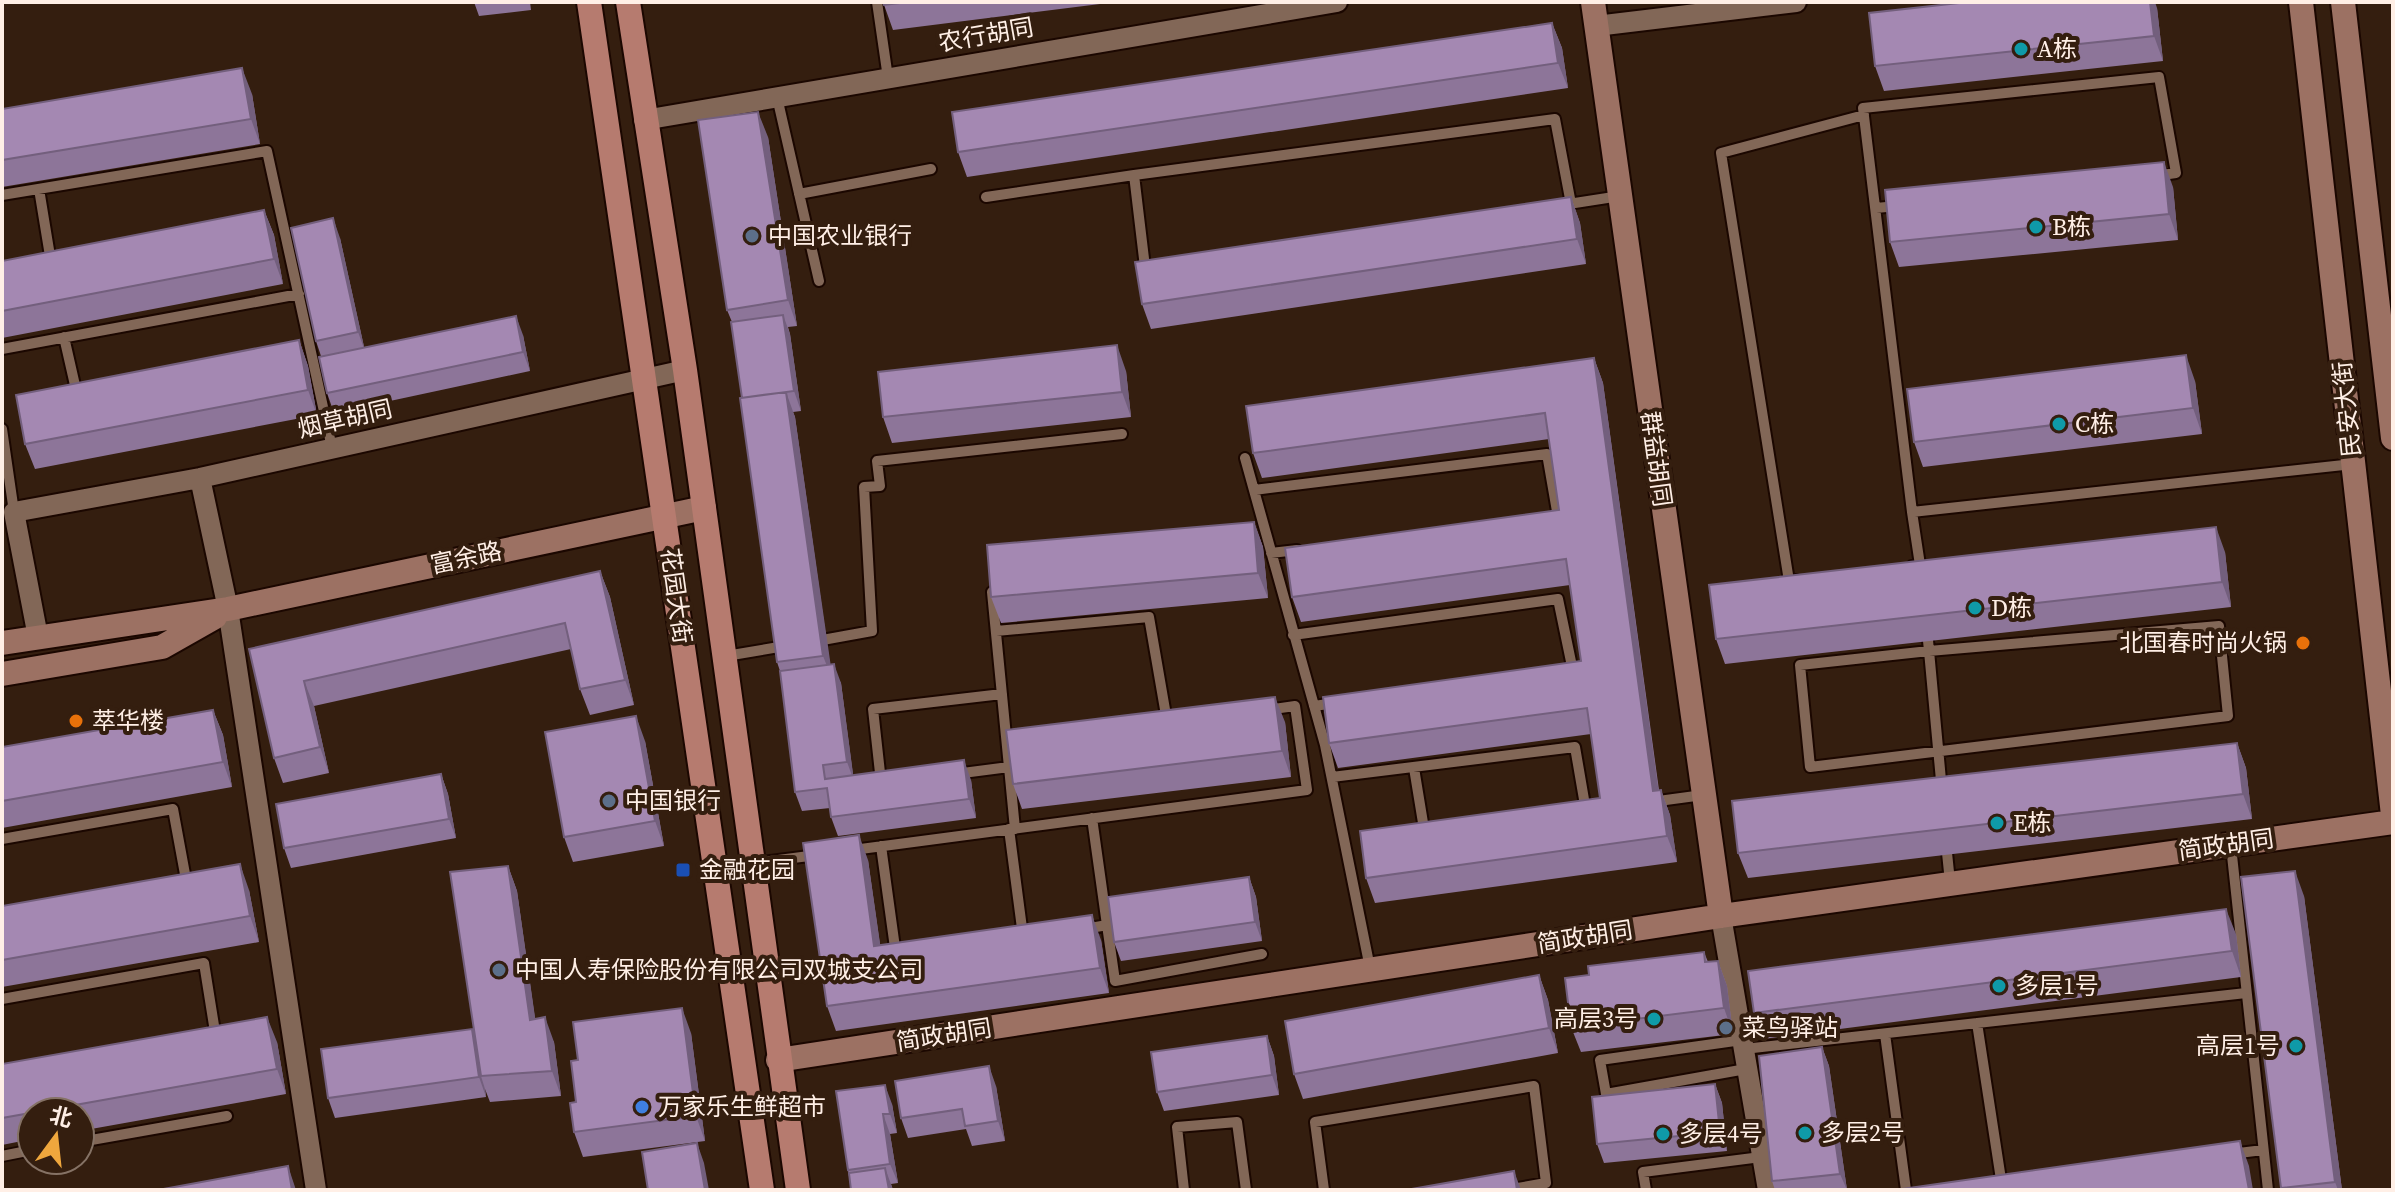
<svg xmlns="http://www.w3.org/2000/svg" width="2395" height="1192" viewBox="0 0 2395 1192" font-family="'Source Serif 4','Noto Sans SC',serif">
	<rect width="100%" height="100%" fill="#341e0f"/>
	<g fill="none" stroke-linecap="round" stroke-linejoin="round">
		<defs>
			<path id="lane" d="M877,2L888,78
				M777,97L819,281
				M2155,176L2176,173L2159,77L1863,108L1912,512L2353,464
				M39,189L51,262
				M799,194L931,169
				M2,195L267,151L332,448
				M986,197L1134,175
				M1562,205L1620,196
				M1876,208L1897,206
				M1151,267H1145L1134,175L1555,119L1571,204
				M64,337L77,394
				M2,349L299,294
				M2,429L14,512
				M1245,458L1325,745L1370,968
				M1254,490L1547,454L1558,517L1551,518
				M1271,553L1297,550
				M1912,566L1920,565L1912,512
				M1796,580L1789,581L1721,153L1864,115
				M992,592L1015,829
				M1927,630L1929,651L2219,626L2228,716L1810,767L1800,665L1929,651L1942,791
				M996,631L1149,617L1167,721
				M1293,635L1558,599L1574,676
				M817,641L872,631L864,487L880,486L877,461L1122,434
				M726,656L785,646
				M1314,706L1335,703
				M1414,768L1425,835
				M955,774L1009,767
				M1332,777L1575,747L1586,811
				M881,782L873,709L1002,694
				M1651,802L1703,795
				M1009,829L1023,936
				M2,839L173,809L187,885
				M1946,843L1950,882
				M881,846L896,955
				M2231,846L2268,1190
				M853,850L1307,790L1295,706L1266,710
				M754,863L817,855
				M1107,925L1115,981L1262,954
				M1085,929L1107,925L1092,818
				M2,999L204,963L216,1038
				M1977,1023L2002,1186
				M1885,1034L1906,1190
				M1742,1040L1600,1060L1606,1094L1746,1069
				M1744,1049L2246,993
				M80,1142L227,1116
				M2231,1154L2263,1150
				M2,1156L32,1150
				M1184,1190L1177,1127L1237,1122L1246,1190
				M1324,1190L1315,1122L1534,1086L1546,1183L1506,1190
				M1646,1190L1643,1172L1761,1157"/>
			<path id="street" d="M1596,26L1796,2
				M644,120L1337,2
				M200,478L228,609L316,1190
				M38,637L14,512L200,478L685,370
				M1721,916L1768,1190"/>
			<path id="secondary" d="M1593,2L1721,916
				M2301,2L2393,815
				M2343,2L2393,438
				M2,643L228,609L704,508
				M2,674L162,647L215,617
				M778,1060L1721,916L2393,822"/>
			<path id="primary" d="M589,2L762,1190
				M628,2L685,370L798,1190"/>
		</defs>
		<!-- lane casing -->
		<use href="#lane" stroke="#1b0700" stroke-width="14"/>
		<!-- street casing -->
		<use href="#street" stroke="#1b0700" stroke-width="24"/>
		<!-- secondary casing -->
		<use href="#secondary" stroke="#1b0700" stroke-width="28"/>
		<!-- primary casing -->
		<use href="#primary" stroke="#1b0700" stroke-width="28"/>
		<!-- lane -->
		<use href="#lane" stroke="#826757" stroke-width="10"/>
		<!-- street -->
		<use href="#street" stroke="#826757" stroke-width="20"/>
		<!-- secondary -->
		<use href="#secondary" stroke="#9c7163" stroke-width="24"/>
		<!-- primary -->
		<use href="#primary" stroke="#b67b6f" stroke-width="24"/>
	</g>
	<!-- wall -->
	<path fill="#8d7599" d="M474,2H530L531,10L479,16Z
		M883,2H1116L893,30Z
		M2157,8L2163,61L1884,91L1875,66Z
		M1552,23L1562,48L1568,88L967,177L958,152Z
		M252,94L260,144L2,187V109Z
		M768,137L797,326L788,327L790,334L801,411L793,412L795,417L830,665L841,683L853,775L971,780L976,818L838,836L831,817L830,808L802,811L795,792L780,671L777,662L732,322L727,310Z
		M2173,187L2178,240L1899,267L1890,242Z
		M1571,197L1580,223L1586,264L1151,329L1142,304Z
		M264,210L274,235L283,284L2,338V261Z
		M340,238L364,347L523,335L530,371L334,413L327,393L321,356L316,341Z
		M299,340L308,366L317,415L35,469L25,444Z
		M1594,358L1603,383L1659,790H1661L1670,815L1677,862L1375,903L1366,878L1600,798L1591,734L1338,768L1329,743L1581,661L1570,585L1301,622L1292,597L1559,510L1549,439L1262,478L1253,453Z
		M1126,371L1131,417L892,443L883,417Z
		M2195,381L2202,434L1923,467L1914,442Z
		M1254,522L1263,547L1268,598L1001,623L991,597Z
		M2225,552L2231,607L1725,664L1716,639Z
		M600,571L610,597L634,705L590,715L580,689L571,649L314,706L329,773L283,783L274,758L249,649Z
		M213,710L223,735L232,787L2,828V747Z
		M1285,722L1291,777L1022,809L1013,784Z
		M645,741L664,846L573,862L564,837Z
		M2237,743L2246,768L2252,819L1748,878L1738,853Z
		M441,774L448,794L456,838L291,868L284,848Z
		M868,860L880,945L1101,940L1109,993L836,1031L827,1006Z
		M508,866L517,891L535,1019L554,1042L561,1096L490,1102L485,1089L486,1097L335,1118L328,1098L474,1034Z
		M1249,877L1256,897L1262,941L1121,961L1114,942Z
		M2241,877L2304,896L2342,1190H2281Z
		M249,890L259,942L2,987V906Z
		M2236,934L2241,977L1763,1039L1754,1013Z
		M1704,952L1708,962L1718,961L1727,986L1733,1034L1581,1052L1571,1027L1589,975Z
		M1539,975L1548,1000L1558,1053L1303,1099L1294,1074Z
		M691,1033L705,1141L583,1157L574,1132L576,1102Z
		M1267,1036L1274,1056L1279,1095L1164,1111L1157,1092Z
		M277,1042L286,1094L80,1131V1112H32V1139L2,1145V1064Z
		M1822,1047L1829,1066L1847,1190H1775L1772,1181Z
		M1715,1084L1722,1103L1727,1151L1604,1163L1597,1144Z
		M996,1086L1005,1141L972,1146L966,1129L908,1138L901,1118Z
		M836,1091L892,1104L897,1133L890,1134L898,1183L891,1184L893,1190H851Z"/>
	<!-- shaded-wall -->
	<path fill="#735f7d" d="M2150,2H2155L2157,8L2163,61L2154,36Z
		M1552,23L1562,48L1568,88L1558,63Z
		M242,68L252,94L260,144L251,119Z
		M758,112L768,137L797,326L788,300Z
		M2164,162L2173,187L2178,240L2169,214Z
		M1571,197L1580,223L1586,264L1577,239Z
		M264,210L274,235L283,284L274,259Z
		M333,218L340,238L365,351L358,332Z
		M783,315L790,334L801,411L794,391Z
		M516,316L523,335L530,371L523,352Z
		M299,340L308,366L317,415L308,390Z
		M1117,345L1126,371L1131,417L1122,392Z
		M2186,355L2195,381L2202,434L2193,408Z
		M1594,358L1603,383L1662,816L1653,791Z
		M786,392L795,417L833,681L823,656Z
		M1254,522L1263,547L1268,598L1258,573Z
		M2216,527L2225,552L2231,607L2222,582Z
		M600,571L610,597L634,705L625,680Z
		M834,664L841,683L854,781L847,762Z
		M304,681L314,706L329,773L320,747Z
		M1275,697L1285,722L1291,777L1282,751Z
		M213,710L223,735L232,787L223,762Z
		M636,716L645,741L664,846L655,821Z
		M2237,743L2246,768L2252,819L2243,794Z
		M964,760L971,780L976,818L969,799Z
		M441,774L448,794L456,838L449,819Z
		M1661,790L1670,815L1677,862L1667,836Z
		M859,835L868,860L884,971L874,946Z
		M240,864L249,890L259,942L250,916Z
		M508,866L517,891L539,1045L530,1020Z
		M2295,871L2304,896L2342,1190H2338L2335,1182Z
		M1249,877L1256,897L1262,941L1255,922Z
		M2226,909L2236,934L2241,977L2232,951Z
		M1092,915L1101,940L1109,993L1100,968Z
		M1718,961L1727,986L1733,1034L1724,1008Z
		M1539,975L1548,1000L1558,1053L1549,1028Z
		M682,1008L691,1033L705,1141L696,1116Z
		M267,1017L277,1042L286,1094L277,1069Z
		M545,1017L554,1042L561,1096L552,1071Z
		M472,1029L479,1048L481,1076L485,1089L486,1097L479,1077Z
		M1267,1036L1274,1056L1279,1095L1272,1075Z
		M1822,1047L1829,1066L1847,1190L1840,1174Z
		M989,1066L996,1086L1005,1141L998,1121Z
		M1715,1084L1722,1103L1727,1151L1720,1132Z
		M885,1085L892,1104L897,1133L890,1114Z
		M883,1114L890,1134L898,1183L890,1164Z
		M2240,1141L2249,1166L2253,1190H2249Z
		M697,1143L704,1163L709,1190H705Z
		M288,1166L296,1190H292Z
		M885,1168L892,1187L893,1190H889Z
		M1514,1171L1521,1190H1517Z"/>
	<!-- building -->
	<path fill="#a488b2" stroke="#735f7d" stroke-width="2" d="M883,2H908L884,5Z
		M1968,2H2150L2154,36L1875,66L1869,13Z
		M1552,23L1558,63L958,152L952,112Z
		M242,68L251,119L2,160V109Z
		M758,112L788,300L727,310L698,120Z
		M2164,162L2169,214L1890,242L1885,190Z
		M1571,197L1577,239L1142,304L1135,262Z
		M264,210L274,259L2,311V261Z
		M333,218L358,332L316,341L291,228Z
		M783,315L794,391L742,398L731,322Z
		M516,316L523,352L327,393L319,357Z
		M299,340L308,390L25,444L16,395Z
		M1117,345L1122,392L883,417L878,372Z
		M2186,355L2193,408L1914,442L1907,389Z
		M1594,358L1653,791L1661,790L1667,836L1366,878L1360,831L1600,798L1587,708L1329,743L1323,697L1581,661L1566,559L1292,597L1285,548L1559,510L1545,413L1253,453L1246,406Z
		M786,392L823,656L777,662L740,398Z
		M1254,522L1258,573L991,597L987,545Z
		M2216,527L2222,582L1716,639L1709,585Z
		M600,571L625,680L580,689L565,623L304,681L320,747L274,758L249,649Z
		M834,664L847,762L823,765L825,779L964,760L969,799L831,817L827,788L795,792L780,671Z
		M1275,697L1282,751L1013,784L1006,730Z
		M213,710L223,762L2,801V747Z
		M636,716L655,821L564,837L545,732Z
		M2237,743L2243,794L1738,853L1732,801Z
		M441,774L449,819L284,848L276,804Z
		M859,835L874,946L1092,915L1100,968L827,1006L803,843Z
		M240,864L250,916L2,960V906Z
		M508,866L530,1020L545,1017L552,1071L481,1076L450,872Z
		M2295,871L2335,1182L2281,1188L2241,877Z
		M1249,877L1255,922L1114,942L1108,897Z
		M2226,909L2232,951L1754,1013L1748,971Z
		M1704,952L1705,962L1718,961L1724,1008L1571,1027L1565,978L1589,975L1588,966Z
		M1539,975L1549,1028L1294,1074L1285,1021Z
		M682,1008L696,1116L574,1132L570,1103L576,1102L571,1061L578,1060L573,1022Z
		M267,1017L277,1069L2,1118V1064Z
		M472,1029L479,1077L328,1098L321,1049Z
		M1267,1036L1272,1075L1157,1092L1151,1052Z
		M1822,1047L1840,1174L1772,1181L1759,1056Z
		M989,1066L998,1121L965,1126L962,1109L901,1118L895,1081Z
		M1715,1084L1720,1132L1597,1144L1592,1097Z
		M885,1085L890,1114H883L890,1164L848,1170L836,1091Z
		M2240,1141L2249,1190H1895Z
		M697,1143L705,1190H648L642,1152Z
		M288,1166L292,1190H158Z
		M885,1168L889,1190H851L849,1173Z
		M1514,1171L1517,1190H1406Z"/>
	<!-- markers -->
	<g fill="#0f9aa8" stroke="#341e0f" stroke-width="3">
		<circle cx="2021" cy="49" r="8"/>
		<circle cx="2036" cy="227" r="8"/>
		<circle cx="2059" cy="424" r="8"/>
		<circle cx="1975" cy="608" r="8"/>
		<circle cx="1997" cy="823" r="8"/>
		<circle cx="1999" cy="986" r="8"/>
		<circle cx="1654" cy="1019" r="8"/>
		<circle cx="2296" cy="1046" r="8"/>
		<circle cx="1805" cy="1133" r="8"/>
		<circle cx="1663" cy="1134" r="8"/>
	</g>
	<g fill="#5c6f8a" stroke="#341e0f" stroke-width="3">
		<circle cx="752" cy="236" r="8"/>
		<circle cx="609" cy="801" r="8"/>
		<circle cx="499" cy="970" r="8"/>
		<circle cx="1726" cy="1028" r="8"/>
	</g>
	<g fill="#e8710a" stroke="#341e0f" stroke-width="3">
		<circle cx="2303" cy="643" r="8"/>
		<circle cx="76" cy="721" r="8"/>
	</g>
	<rect fill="#1a4fb4" stroke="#341e0f" stroke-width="3" x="675" y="862" width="16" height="16" rx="4"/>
	<circle fill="#3f7fe0" stroke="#341e0f" stroke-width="3" cx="642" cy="1107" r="8"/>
	<g text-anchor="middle" stroke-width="8" stroke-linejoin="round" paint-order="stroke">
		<!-- street labels -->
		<g font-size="24" fill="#ffefe6" stroke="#341e0f">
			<text transform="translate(986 35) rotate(-10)" y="8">农行胡同</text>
			<text transform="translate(2347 409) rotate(-96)" y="8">民安大街</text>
			<text transform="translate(345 419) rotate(-13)" y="8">烟草胡同</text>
			<text transform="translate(1656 459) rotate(82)" y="8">群益胡同</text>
			<text transform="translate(466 558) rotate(-12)" y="8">富余路</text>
			<text transform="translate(676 596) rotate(82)" y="8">花园大街</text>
			<text transform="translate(2226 845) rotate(-8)" y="8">简政胡同</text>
			<text transform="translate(1585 937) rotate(-9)" y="8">简政胡同</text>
			<text transform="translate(944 1035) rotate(-9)" y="8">简政胡同</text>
		</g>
		<!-- poi labels -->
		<g font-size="24" fill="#ffefe6" stroke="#341e0f" text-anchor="start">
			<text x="2037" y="57">A栋</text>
			<text x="2052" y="235">B栋</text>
			<text x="768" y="244">中国农业银行</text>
			<text x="2075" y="432">C栋</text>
			<text x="1991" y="616">D栋</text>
			<text x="2287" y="651" text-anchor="end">北国春时尚火锅</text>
			<text x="92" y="729">萃华楼</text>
			<text x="625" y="809">中国银行</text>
			<text x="2013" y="831">E栋</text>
			<text x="699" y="878">金融花园</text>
			<text x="515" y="978">中国人寿保险股份有限公司双城支公司</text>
			<text x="2015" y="994">多层1号</text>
			<text x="1638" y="1027" text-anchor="end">高层3号</text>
			<text x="1742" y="1036">菜鸟驿站</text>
			<text x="2280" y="1054" text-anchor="end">高层1号</text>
			<text x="658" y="1115">万家乐生鲜超市</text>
			<text x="1821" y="1141">多层2号</text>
			<text x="1679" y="1142">多层4号</text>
		</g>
	</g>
	<!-- border -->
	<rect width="2395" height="1192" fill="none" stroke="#ffefe6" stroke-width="8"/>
	<!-- north arrow -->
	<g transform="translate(56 1136) rotate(15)"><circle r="38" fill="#341e0f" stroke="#857265" stroke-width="2"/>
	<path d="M0-6L14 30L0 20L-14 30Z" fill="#efa73d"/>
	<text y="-12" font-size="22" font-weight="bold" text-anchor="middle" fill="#ffefe6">北</text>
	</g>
</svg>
